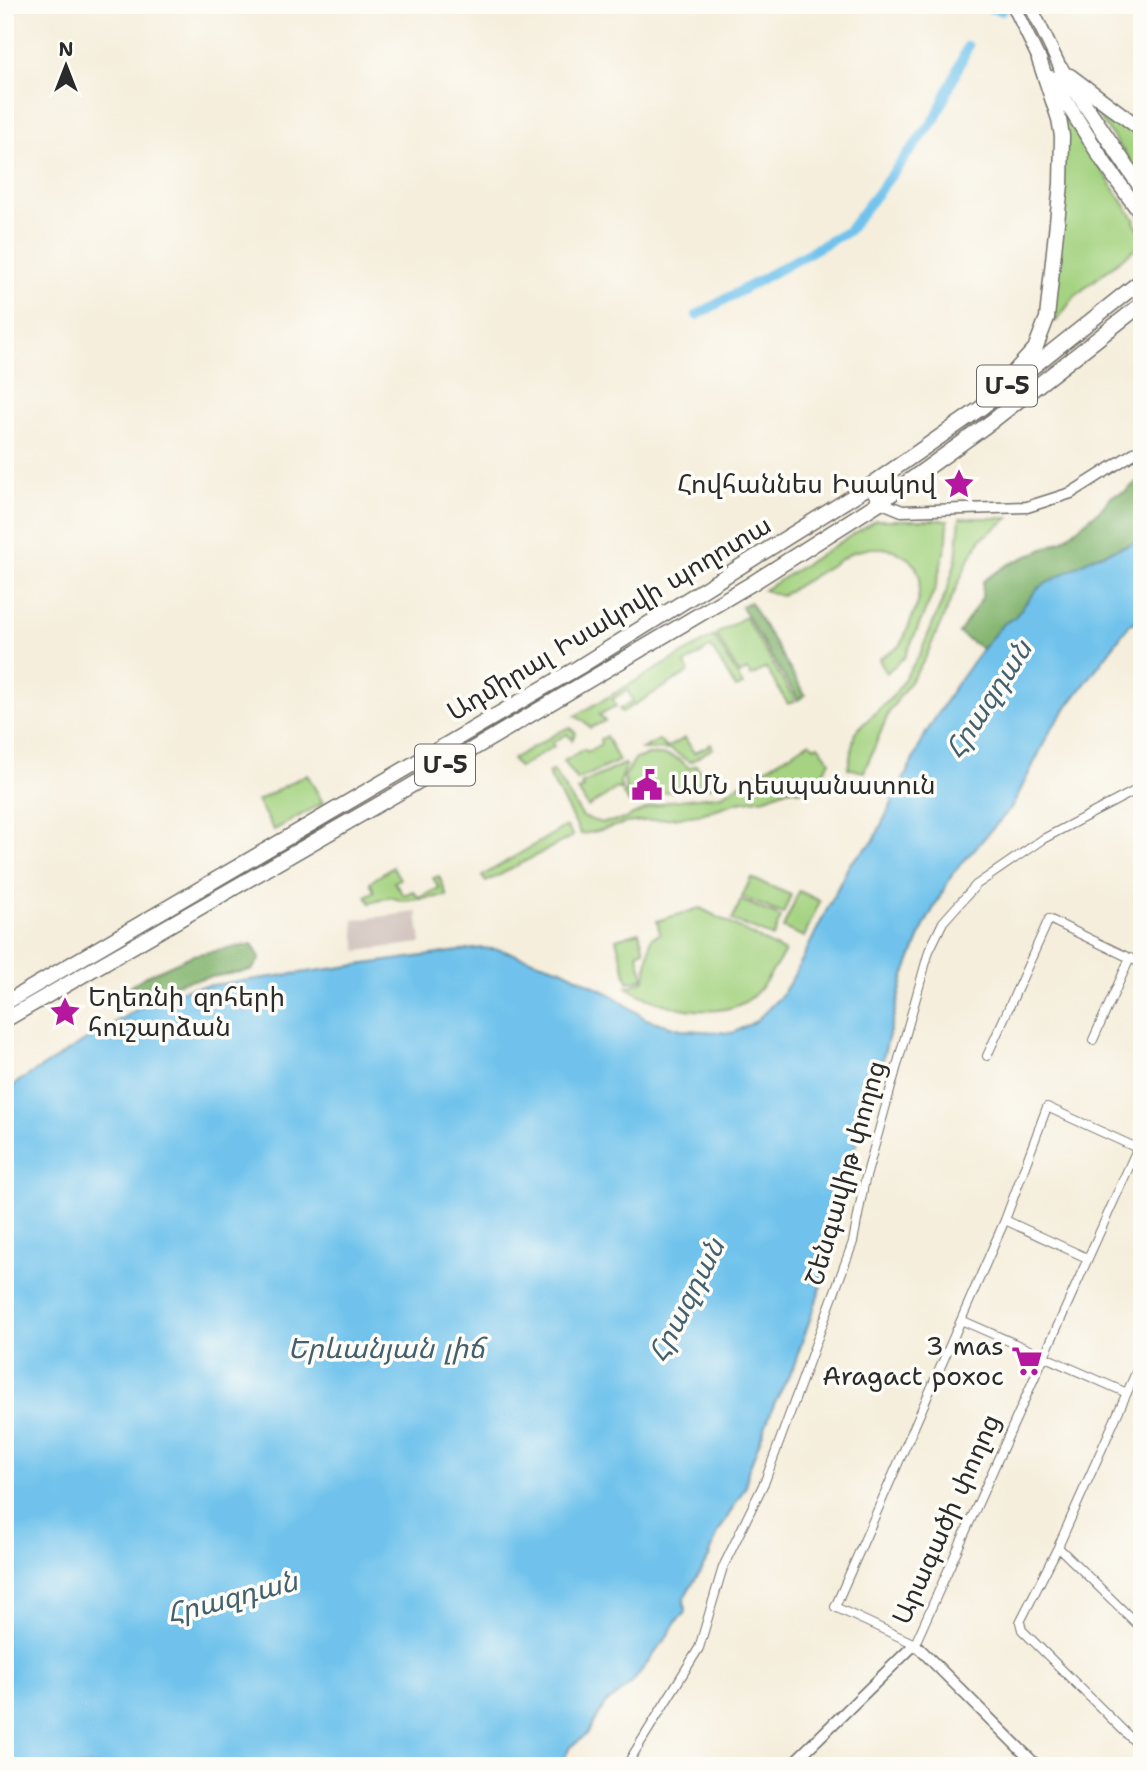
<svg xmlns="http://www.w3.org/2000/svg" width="1147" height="1771" viewBox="0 0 1147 1771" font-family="'Shantell Sans','Noto Sans Armenian',sans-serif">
	<rect width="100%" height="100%" fill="#fdfcf7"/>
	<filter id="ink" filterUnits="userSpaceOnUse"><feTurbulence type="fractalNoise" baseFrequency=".0143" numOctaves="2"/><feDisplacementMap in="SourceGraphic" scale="14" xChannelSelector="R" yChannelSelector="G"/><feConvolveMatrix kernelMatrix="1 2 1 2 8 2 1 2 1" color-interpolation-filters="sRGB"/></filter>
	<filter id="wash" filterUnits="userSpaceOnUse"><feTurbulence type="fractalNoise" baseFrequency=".00686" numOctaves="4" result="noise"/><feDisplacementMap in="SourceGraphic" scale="28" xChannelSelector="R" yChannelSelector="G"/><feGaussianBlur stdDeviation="1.57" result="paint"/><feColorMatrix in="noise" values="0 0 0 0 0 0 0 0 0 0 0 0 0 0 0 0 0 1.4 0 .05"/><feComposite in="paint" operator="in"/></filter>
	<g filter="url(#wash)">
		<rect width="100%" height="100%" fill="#f5eedc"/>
		<!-- industrial -->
		<path fill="#cfc0ba" d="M417,912L421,943L357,951L353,920Z"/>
		<!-- green -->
		<path fill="#a5d381" stroke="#687f56" stroke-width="2" d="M1096,105L1142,137V177L1093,109Z
			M1069,121L1135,220L1134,222L1142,233V243L1076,295L1056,321L1052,320L1064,122Z
			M960,518H1009L981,539L969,559L924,661L889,712L864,772L848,768L855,732L894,695L920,654L947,590L956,560Z
			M876,520H948L947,540L935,589L905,657L886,673L879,659L901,645L918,603L920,578L916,567L909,559L893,550L883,548H871L853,552L781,596L764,590Z
			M745,617L795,701L788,704L766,668L751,676L747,670L739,674L716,634Z
			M714,636L743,685L736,688L711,647L685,664L689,672L622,712L619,709L633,701L627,690L613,699L616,706L599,715L605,721L590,728L585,722L575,716Z
			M571,728L576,733L572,740L567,734L552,743L554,746L519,768L512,759L565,729Z
			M606,736L619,761L577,780L564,761L584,749L587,752L601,744L600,740Z
			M685,738L694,753L711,744L713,748L690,762L671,750L642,749L659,740L666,748Z
			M810,742L814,747L818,745L830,761L816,783L801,791L789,789L766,798L738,802L698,815L626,823L594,832L581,834L548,773L553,770L583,817L602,823L625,819L650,807L671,801L722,795Z
			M648,755C665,754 677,755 689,768L696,765L713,786L652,794L630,804L623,794L626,791L624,777L635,759Z
			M624,764L626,766L620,782L622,790L617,788L588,807L578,790L583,788L581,784Z
			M307,774L323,803L274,830L257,801Z
			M566,826L573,836L486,882L482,876Z
			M393,867L400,879L394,882L404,895L413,891L419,898L439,888L433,878L439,876L447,896L403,901L390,897L370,903L366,896L374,891L370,882Z
			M751,878L791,895L783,914L742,897Z
			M799,891L820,901L804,937L783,928Z
			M741,900L781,917L773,937L732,920Z
			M700,908L785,952C775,966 766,984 753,996C724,1023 655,1008 627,987L645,980L651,938L660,934L657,921Z
			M639,932L644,950L637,953L644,978L628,982L616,939Z"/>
		<!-- forest -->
		<path fill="#84b56f" stroke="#58704d" stroke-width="2" d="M1142,477V540L1094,557L1038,588L1014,618L1003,624L982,649L959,633L982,598L983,581L1007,565L1062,541L1102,508L1111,496L1125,492Z
			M750,602L805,695L798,700L741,606Z
			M252,944L260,958L252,970L182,982L129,1001L121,992L146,976L193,955Z"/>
		<!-- water -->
		<path fill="#70c2ec" stroke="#4e768c" stroke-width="2" d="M1142,540V619L1130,624L1051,729L1012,807L953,873L925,924L904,976L873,1097L851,1158L827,1270L793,1368L775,1402L748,1471L746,1486L718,1533L709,1557L684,1598L685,1614L678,1619L665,1640L631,1684L605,1704L587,1734L570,1748L564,1758L563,1766H5V1094L16,1083L159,996L191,988L481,948L501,950L561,969L612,995L646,1019L684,1030L733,1033L756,1021L782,995L796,972L850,863L873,842L926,733L953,689L982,649L1003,624L1014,618L1038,588L1094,557Z"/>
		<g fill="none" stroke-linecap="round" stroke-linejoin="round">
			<!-- stream -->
			<path stroke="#70c2ec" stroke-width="2.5" d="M864,781L894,800"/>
			<!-- canal -->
			<path stroke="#70c2ec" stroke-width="10" d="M980,5L1002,11
				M697,315L848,231L935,119L968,46"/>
		</g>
	</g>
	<g filter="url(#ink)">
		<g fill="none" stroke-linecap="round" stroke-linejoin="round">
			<defs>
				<path id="street" d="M1093,1040L1130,958
					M987,1056L1049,919L1142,964
					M1137,1148L1047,1107L1005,1220L835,1607L915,1644L1142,1138
					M1005,1220L1087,1258
					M961,1320L1127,1393
					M1142,1359L1058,1547L1020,1622L1022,1630L1142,1749
					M1058,1547L1142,1629
					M626,1766L699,1648L723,1567L765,1481L853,1242L864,1184L929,951L943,922L976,885L1043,839L1142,787"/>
				<path id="secondary" d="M868,487L880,502L902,511L1027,507L1071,493L1142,448
					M790,1766L915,1644L1037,1766"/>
				<path id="primary" d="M1013,5L1039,59
					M1030,5L1061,69"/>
				<path id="highway" d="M1061,69L1142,189
					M1070,76L1142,130
					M1051,78L1105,164L1142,215
					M1014,372L1035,349L1047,318L1061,184L1062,136L1059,119L1039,59
					M5,1003L579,667L868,487L981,408L1142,280
					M5,1020L407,788L751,584L880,502L991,422L1142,304"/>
			</defs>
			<!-- street casing -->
			<use href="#street" stroke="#726f69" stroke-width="10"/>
			<!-- secondary casing -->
			<use href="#secondary" stroke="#726f69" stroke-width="13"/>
			<!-- primary casing -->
			<use href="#primary" stroke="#726f69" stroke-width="15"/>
			<!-- highway casing -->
			<use href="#highway" stroke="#726f69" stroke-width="17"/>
			<!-- street -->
			<use href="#street" stroke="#fff" stroke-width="8"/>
			<!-- secondary -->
			<use href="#secondary" stroke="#fff" stroke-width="10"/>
			<!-- primary -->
			<use href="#primary" stroke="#fff" stroke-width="12"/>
			<!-- highway -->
			<use href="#highway" stroke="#fff" stroke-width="14"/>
		</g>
	</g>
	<!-- icons -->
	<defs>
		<symbol id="sight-bare" viewBox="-9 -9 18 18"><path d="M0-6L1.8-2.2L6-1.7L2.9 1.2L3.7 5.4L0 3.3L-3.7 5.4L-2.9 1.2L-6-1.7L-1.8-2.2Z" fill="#b5179e" stroke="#fdfcf7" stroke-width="2.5" paint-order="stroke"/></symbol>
		<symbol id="civic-bare" viewBox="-9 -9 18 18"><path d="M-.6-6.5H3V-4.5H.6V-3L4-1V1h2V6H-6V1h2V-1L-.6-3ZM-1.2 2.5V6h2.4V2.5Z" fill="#b5179e" stroke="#fdfcf7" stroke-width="2.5" paint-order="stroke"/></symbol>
		<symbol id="supermarket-bare" viewBox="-9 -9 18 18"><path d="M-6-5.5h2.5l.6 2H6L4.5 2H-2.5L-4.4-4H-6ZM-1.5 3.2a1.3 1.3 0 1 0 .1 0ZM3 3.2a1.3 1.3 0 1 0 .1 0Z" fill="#b5179e" stroke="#fdfcf7" stroke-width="2.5" paint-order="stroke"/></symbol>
	</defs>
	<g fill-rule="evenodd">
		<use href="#sight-bare" x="937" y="462" width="44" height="44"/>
		<use href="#civic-bare" x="625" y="763" width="44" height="44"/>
		<use href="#sight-bare" x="43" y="990" width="44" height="44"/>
		<use href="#supermarket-bare" x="1005" y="1339" width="44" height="44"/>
	</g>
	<g text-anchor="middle" stroke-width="7" stroke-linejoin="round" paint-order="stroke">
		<!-- shield labels -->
		<g fill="#fdfcf7" stroke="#6a6a68" stroke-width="2">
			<rect x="977" y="365.5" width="60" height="41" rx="5"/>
			<rect x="415" y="744.5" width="60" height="41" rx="5"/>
		</g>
		<g font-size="24" font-weight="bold" fill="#2b2b2b">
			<text x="1007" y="394">Մ-5</text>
			<text x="445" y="773">Մ-5</text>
		</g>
		<!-- poi labels -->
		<g font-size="26" fill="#2b2b2b" stroke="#fdfcf7" text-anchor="end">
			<text x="936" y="493">Հովհաննես Իսակով</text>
			<text x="670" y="794" text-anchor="start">ԱՄՆ դեսպանատուն</text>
			<text x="88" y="1006" text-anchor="start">Եղեռնի զոհերի<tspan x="88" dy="30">հուշարձան</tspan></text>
			<text x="1004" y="1355">3 mas<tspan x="1004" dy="30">Aragact poxoc</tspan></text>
		</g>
		<!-- street labels -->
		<g font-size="26" fill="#2b2b2b" stroke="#fdfcf7">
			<text transform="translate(609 618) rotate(-31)" y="9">Ադմիրալ Իսակովի պողոտա</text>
			<text transform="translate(845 1173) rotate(-74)" y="9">Շենգավիթ փողոց</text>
			<text transform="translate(946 1519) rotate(-66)" y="9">Արագածի փողոց</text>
		</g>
		<!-- water labels -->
		<g font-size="28" font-style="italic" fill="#43606f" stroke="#fdfcf7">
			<text transform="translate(988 699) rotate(-57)" y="10">Հրազդան</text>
			<text transform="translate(686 1300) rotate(-63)" y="10">Հրազդան</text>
			<text x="386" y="1358">Երևանյան լիճ</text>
			<text transform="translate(232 1597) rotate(-15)" y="10">Հրազդան</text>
		</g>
	</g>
	<!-- margin -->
	<rect width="1147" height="1771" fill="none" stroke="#fdfcf7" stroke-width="28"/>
	<!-- north arrow -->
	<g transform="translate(66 66)" stroke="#fdfcf7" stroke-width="5" paint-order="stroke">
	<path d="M0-5L12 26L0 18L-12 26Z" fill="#2b2b2b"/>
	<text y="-10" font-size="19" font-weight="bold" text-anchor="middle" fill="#2b2b2b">N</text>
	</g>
</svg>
